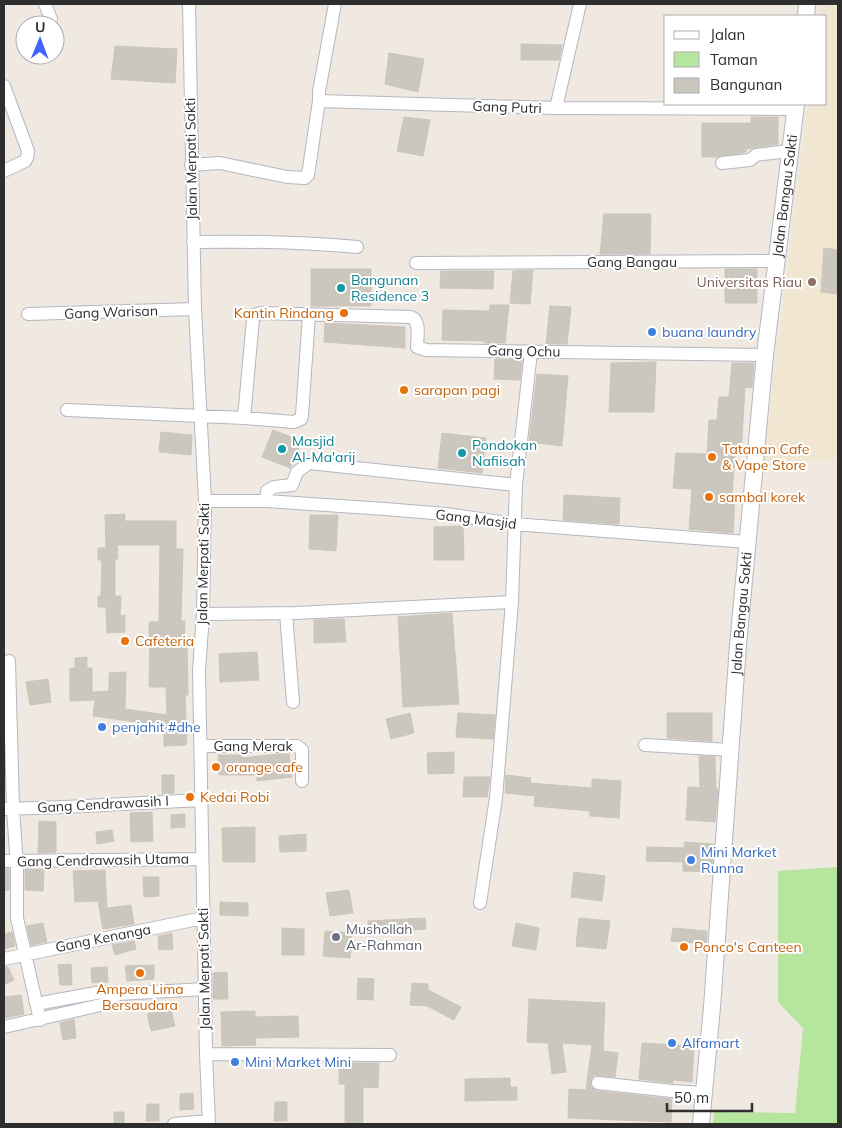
<svg xmlns="http://www.w3.org/2000/svg" width="842" height="1128" viewBox="0 0 842 1128" font-family="Mulish,sans-serif">
	<rect width="100%" height="100%" fill="#efe9e1"/>
	<!-- education -->
	<path fill="#f0e6d1" d="M820,4H838V462L764,460L808,104H826V16H819Z"/>
	<!-- green -->
	<path fill="#b6e59e" d="M838,867V1124H713L714,1112L795,1113L803,1028L778,1002V871Z"/>
	<!-- building -->
	<path fill="#cbc7bf" stroke="#cbc5ba" d="M521,44L562,45L559,60H521Z
		M115,46L177,49L175,83L111,79Z
		M389,53L424,59L418,92L385,84Z
		M404,117L430,120L423,156L397,151Z
		M751,117H778V144L746,149V152L717,157H702V123H751Z
		M604,214H651L650,254H600Z
		M824,248L838,250V294L821,292Z
		M311,269H371V306H311Z
		M725,269H757V303H725Z
		M533,270L530,304L510,303L513,271Z
		M441,271H494L493,289L440,288Z
		M490,305H509L505,343H485V341L442,340L443,310L489,311Z
		M550,306L571,307L567,344H546Z
		M325,323L405,327V348L324,342Z
		M495,359L522,360L520,380L494,379Z
		M656,362L654,412H609L611,363Z
		M732,363H754L752,388L745,387L741,454L735,453L732,496H735L733,533L689,529L692,489L673,488L676,453L707,454L709,420H717L719,397H729Z
		M537,374L568,376L562,446L529,442Z
		M273,430L302,441L290,468L262,457Z
		M161,432L192,435L191,455L159,452Z
		M442,433L486,438L482,473L438,468Z
		M564,495L620,498L619,524L563,520Z
		M125,514V521H176V549H183L181,621H185L184,639H187L188,695H185L186,721H188L186,745L164,746V726L93,716L95,700L70,701V668H75V658L87,657V668H92V692L109,691V673L126,672L125,709L167,715L166,687H149L150,634H149V622H159L160,545H117L118,559H115V596H121L120,616L125,615V632L107,633L106,607H98V596H101L102,560H98V548H106L105,515Z
		M310,515H338L336,551L309,549Z
		M463,526L464,560H434V527Z
		M452,613L459,704L403,707L398,617Z
		M344,619L346,642L314,643V620Z
		M257,652L259,680L220,682L219,654Z
		M48,679L51,702L30,705L26,682Z
		M410,713L414,733L391,739L386,719Z
		M458,713L495,715L493,739L456,737Z
		M667,713H712V741L667,738Z
		M454,752V773L428,774L427,753Z
		M278,754H289L292,777L257,781V775H219L218,755H242V758Z
		M699,756L715,757L716,789H718L715,822L686,820L688,787L700,788Z
		M162,775H174V793L162,794Z
		M506,775L531,778L530,783L592,788V779L621,781L619,818L590,816V811L534,806L535,796L505,793Z
		M464,777H490L487,797H463Z
		M152,812L153,841L131,842L130,813Z
		M185,814V827L171,828V815Z
		M39,821L56,822V852L38,853Z
		M255,827V862H223L222,828Z
		M112,830L114,841L97,844L96,832Z
		M306,834V851L280,852L279,836Z
		M685,842L714,844L712,872L683,871V862L646,861L647,847L684,848Z
		M4,869H9V890L4,891Z
		M25,869H44L43,891L25,890Z
		M105,870L107,908L131,905L134,924L103,929L98,901L75,902L73,871Z
		M574,872L605,876L602,901L571,897Z
		M143,877H159V896L144,897Z
		M349,890L353,913L330,916L326,893Z
		M220,902L248,903V916L220,915Z
		M425,918L426,929L369,933L368,921Z
		M579,918L610,921L606,949L576,946Z
		M43,923L47,942L31,945L27,926Z
		M516,923L539,928L536,950L512,946Z
		M282,928L304,929V955H282Z
		M673,928L707,931L706,944L671,941Z
		M325,931L352,933L350,958L323,956Z
		M12,932L15,946L4,949V934Z
		M172,933L173,949L159,950L158,936Z
		M134,941L136,949L115,955L112,945Z
		M71,964L72,985H60L58,965Z
		M154,965V979L127,981L125,966Z
		M4,967H8L14,980L4,985Z
		M107,967L108,982L92,983L91,968Z
		M227,972L228,999H213V973Z
		M358,978L374,979L373,1000L357,999Z
		M412,983L428,984V990L461,1007L454,1020L427,1006L410,1005Z
		M21,995L24,1014L4,1018V997Z
		M529,999L605,1003L603,1051L618,1053L615,1077L595,1075L591,1079V1087L597,1091L672,1099L671,1122L568,1118L569,1089L586,1090L592,1045L562,1043L566,1072L552,1074L548,1043L527,1042Z
		M171,1009L175,1026L151,1031L147,1014Z
		M255,1011V1017L298,1016L299,1037L255,1038L256,1045L222,1046L221,1012Z
		M74,1019L76,1038L63,1040L60,1023Z
		M642,1043L694,1046L692,1082L673,1080V1083L639,1079Z
		M339,1063H379L378,1088L363,1087V1124H345V1084H339Z
		M510,1078V1087H517V1100L465,1101V1079Z
		M193,1093L194,1109L180,1110V1094Z
		M275,1102H287V1121H274Z
		M147,1104H159V1121H146Z
		M114,1112H124V1124H114Z"/>
	<g fill="none" stroke-linecap="round" stroke-linejoin="round">
		<defs>
			<path id="minor" d="M45,4L51,19
				M189,4L195,309L205,501L203,614L199,671L206,1054L209,1124
				M335,4L319,91V101L556,108L795,109
				M4,86L28,151L27,158L25,161L4,171
				M556,108L580,4
				M722,163L750,160L756,155L789,151
				M191,165L220,163L287,177L305,178L308,175L319,101
				M193,242C248,241 302,242 357,247
				M416,263L777,261
				M28,314L195,309
				M67,410L244,418L253,319L255,315L261,313L411,317C421,321 417,337 417,347L426,350L765,355
				M244,418L294,422L301,419L302,415L309,315
				M205,501H266L385,509L446,514L514,524L747,542
				M266,501L267,491L274,487L292,485L297,472L309,463L516,485
				M286,613L293,702
				M203,614L296,613L512,602
				M4,663L9,661L13,808L17,868V918L40,1020
				M645,745L730,750
				M201,746H297L302,750V781
				M4,809L65,807L201,800
				M4,861L202,859
				M480,903L496,798L512,602L516,485L531,352
				M4,959L203,918
				M36,1004L96,993L106,992L118,994L204,989
				M4,1027L105,1004L118,994
				M206,1054L390,1055
				M598,1083L672,1091L704,1093
				M174,1124L209,1121"/>
			<g id="tertiary">
				<path d="M806,16L807,4"/>
				<path id="s1" d="M701,1124L712,1007L738,645L765,355L796,104"/>
			</g>
		</defs>
		<!-- minor casing -->
		<use href="#minor" stroke="#b4b7c1" stroke-width="14"/>
		<!-- tertiary casing -->
		<use href="#tertiary" stroke="#b4b7c1" stroke-width="18"/>
		<!-- minor -->
		<use href="#minor" stroke="#fff" stroke-width="12"/>
		<!-- tertiary -->
		<use href="#tertiary" stroke="#fff" stroke-width="16"/>
	</g>
	<!-- markers -->
	<circle fill="#8d6e63" stroke="#fff" stroke-width="2" cx="812" cy="282" r="5"/>
	<g fill="#0f9aa8" stroke="#fff" stroke-width="2">
		<circle cx="341" cy="288" r="5"/>
		<circle cx="282" cy="449" r="5"/>
		<circle cx="462" cy="453" r="5"/>
	</g>
	<g fill="#e8710a" stroke="#fff" stroke-width="2">
		<circle cx="344" cy="313" r="5"/>
		<circle cx="404" cy="390" r="5"/>
		<circle cx="712" cy="457" r="5"/>
		<circle cx="709" cy="497" r="5"/>
		<circle cx="125" cy="641" r="5"/>
		<circle cx="216" cy="767" r="5"/>
		<circle cx="190" cy="797" r="5"/>
		<circle cx="684" cy="947" r="5"/>
		<circle cx="140" cy="973" r="5"/>
	</g>
	<g fill="#3f7fe0" stroke="#fff" stroke-width="2">
		<circle cx="652" cy="332" r="5"/>
		<circle cx="102" cy="727" r="5"/>
		<circle cx="691" cy="860" r="5"/>
		<circle cx="672" cy="1043" r="5"/>
		<circle cx="235" cy="1062" r="5"/>
	</g>
	<circle fill="#6b7280" stroke="#fff" stroke-width="2" cx="336" cy="937" r="5"/>
	<g text-anchor="middle" stroke-width="4" stroke-linejoin="round" paint-order="stroke">
		<!-- street labels -->
		<g font-size="14" fill="#2e2e2e" stroke="#fff">
			<text transform="translate(507 107) rotate(2)" y="5">Gang Putri</text>
			<text transform="translate(191 159) rotate(-91)" y="5">Jalan Merpati Sakti</text>
			<text dy="5" stroke="none"><textPath href="#s1" startOffset="932">Jalan Bangau Sakti</textPath></text>
			<text x="632" y="267">Gang Bangau</text>
			<text transform="translate(111 312) rotate(-2)" y="5">Gang Warisan</text>
			<text transform="translate(524 351) rotate(1)" y="5">Gang Ochu</text>
			<text transform="translate(476 519) rotate(7)" y="5">Gang Masjid</text>
			<text transform="translate(203 564) rotate(-89)" y="5">Jalan Merpati Sakti</text>
			<text dy="5" stroke="none"><textPath href="#s1" startOffset="512">Jalan Bangau Sakti</textPath></text>
			<text x="253" y="751">Gang Merak</text>
			<text transform="translate(103 804) rotate(-3)" y="5">Gang Cendrawasih I</text>
			<text transform="translate(103 860) rotate(-1)" y="5">Gang Cendrawasih Utama</text>
			<text transform="translate(103 938) rotate(-11)" y="5">Gang Kenanga</text>
			<text transform="translate(204 969) rotate(-91)" y="5">Jalan Merpati Sakti</text>
		</g>
		<!-- culture labels -->
		<g font-size="14" fill="#0d838f" stroke="#fff" text-anchor="start">
			<text x="351" y="285">Bangunan<tspan x="351" dy="16">Residence 3</tspan></text>
			<text x="292" y="446">Masjid<tspan x="292" dy="16">Al-Ma'arij</tspan></text>
			<text x="472" y="450">Pondokan<tspan x="472" dy="16">Nafiisah</tspan></text>
		</g>
		<!-- education labels -->
		<g font-size="14" fill="#785e54" stroke="#fff" text-anchor="end">
			<text x="802" y="287">Universitas Riau</text>
		</g>
		<!-- food labels -->
		<g font-size="14" fill="#c56008" stroke="#fff" text-anchor="start">
			<text x="334" y="318" text-anchor="end">Kantin Rindang</text>
			<text x="414" y="395">sarapan pagi</text>
			<text x="722" y="454">Tatanan Cafe<tspan x="722" dy="16">&amp; Vape Store</tspan></text>
			<text x="719" y="502">sambal korek</text>
			<text x="135" y="646">Cafeteria</text>
			<text x="226" y="772">orange cafe</text>
			<text x="200" y="802">Kedai Robi</text>
			<text x="694" y="952">Ponco's Canteen</text>
			<text x="140" y="994" text-anchor="middle">Ampera Lima<tspan x="140" dy="16">Bersaudara</tspan></text>
		</g>
		<!-- shop labels -->
		<g font-size="14" fill="#366cbe" stroke="#fff" text-anchor="start">
			<text x="662" y="337">buana laundry</text>
			<text x="112" y="732">penjahit #dhe</text>
			<text x="701" y="857">Mini Market<tspan x="701" dy="16">Runna</tspan></text>
			<text x="682" y="1048">Alfamart</text>
			<text x="245" y="1067">Mini Market Mini</text>
		</g>
		<!-- worship labels -->
		<g font-size="14" fill="#5b616d" stroke="#fff" text-anchor="start">
			<text x="346" y="934">Mushollah<tspan x="346" dy="16">Ar-Rahman</tspan></text>
		</g>
	</g>
	<!-- border -->
	<rect width="842" height="1128" fill="none" stroke="#2e2e2e" stroke-width="10"/>
	<!-- legend -->
	<rect x="664" y="15" width="162" height="90" fill="#ffffff" stroke="#ababab"/>
	<rect x="674" y="31" width="25" height="8" fill="#ffffff" stroke="#ababab"/>
	<text x="710" y="40" font-size="15" fill="#2e2e2e">Jalan</text>
	<rect x="674" y="52" width="25" height="15" fill="#b6e59e" stroke="#ababab"/>
	<text x="710" y="65" font-size="15" fill="#2e2e2e">Taman</text>
	<rect x="674" y="78" width="25" height="15" fill="#cbc7bf" stroke="#ababab"/>
	<text x="710" y="90" font-size="15" fill="#2e2e2e">Bangunan</text>
	<!-- north arrow -->
	<g transform="translate(40 40) rotate(1)"><circle r="24" fill="#ffffff" stroke="#ababab"/>
	<path d="M0-4L9 19L0 12L-9 19Z" fill="#4264fb"/>
	<text y="-8" font-size="14" font-weight="bold" text-anchor="middle" fill="#2e2e2e">U</text>
	</g>
	<!-- scale -->
	<path d="M667 1103v8h85v-8" fill="none" stroke="#2e2e2e" stroke-width="2.5"/>
	<text x="674" y="1103" font-size="15" fill="#2e2e2e" stroke="#ffffff" stroke-width="4" paint-order="stroke">50 m</text>
</svg>
